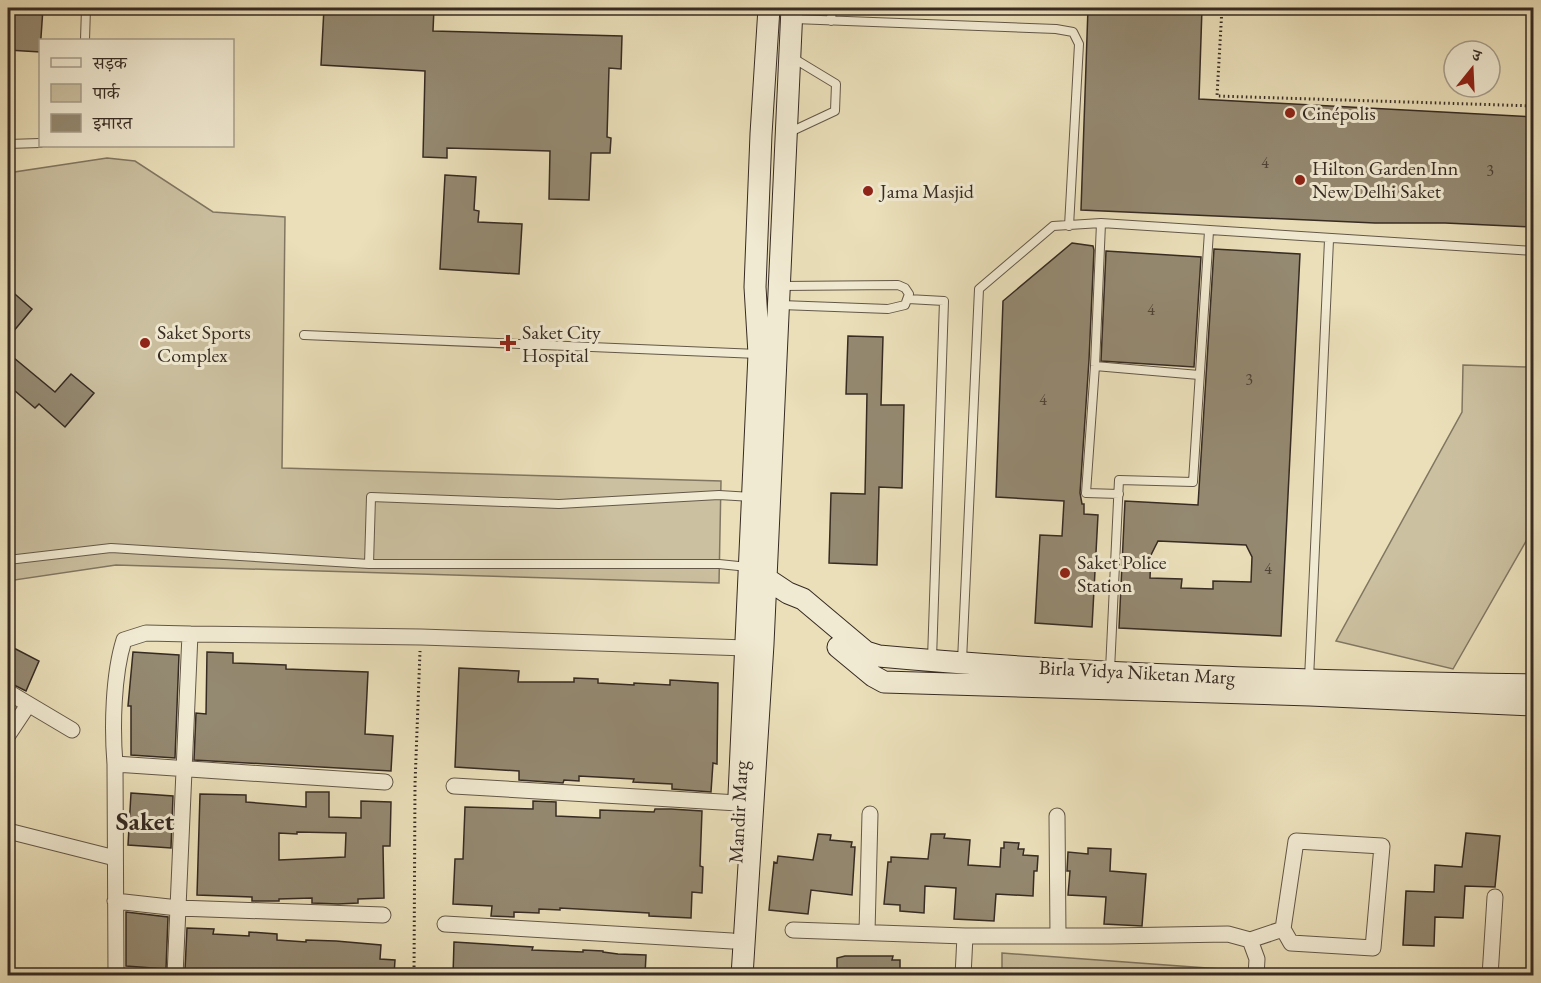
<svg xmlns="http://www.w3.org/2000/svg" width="1541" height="983" viewBox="0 0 1541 983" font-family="'EB Garamond','Noto Serif Devanagari',serif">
	<rect width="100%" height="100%" fill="#eadfb9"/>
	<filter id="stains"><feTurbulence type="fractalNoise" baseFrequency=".00333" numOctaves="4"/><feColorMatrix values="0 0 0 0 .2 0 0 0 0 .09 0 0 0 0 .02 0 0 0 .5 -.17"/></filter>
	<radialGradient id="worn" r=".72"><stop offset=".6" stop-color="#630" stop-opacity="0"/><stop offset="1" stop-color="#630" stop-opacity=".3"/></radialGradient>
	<!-- green -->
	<path fill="#cbc0a0" stroke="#807662" stroke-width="1.5" d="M107,158L135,161L213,212L285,217L282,468L721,481L719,583L116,565L8,581V173Z
		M1463,365L1530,367L1527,407L1533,408V529L1453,669L1336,641L1462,412Z
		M1002,953L1234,970L1233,976L1002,975Z"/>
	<!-- building -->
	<path fill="#948971" stroke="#362b23" stroke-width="1.5" fill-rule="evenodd" d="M8,8H43L40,52L8,50Z
		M324,8H434L433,31L622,36L621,69L609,68L607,137L611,138L610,153H591L589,200L549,199L550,151L447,148V158L423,157L425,71L321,65Z
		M1088,8H1202L1199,99L1533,117V227L1445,223H1375L1081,210Z
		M445,175L476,177L474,210L479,211L478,222L522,224L519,274L440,269Z
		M1072,243L1093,246L1094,250L1089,360L1080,493L1082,504H1084V514L1098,515L1092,627L1035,623L1040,535L1062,536L1064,501L996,497L1003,301Z
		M1214,249L1300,254L1281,636L1119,628L1125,501L1198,505ZM1158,541L1246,545L1252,557L1251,582L1213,581V589L1181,588L1182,579L1150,578L1151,555Z
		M1106,251L1201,257L1194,367L1101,361Z
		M8,288L32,309L8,338Z
		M848,336L883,337L881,405H904L902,488L879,487L877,565L829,563L831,493L865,494L867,394H846Z
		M8,353L55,392L71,374L94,393L65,427L39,404L35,408L8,385Z
		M8,645L39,661L26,691L8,682Z
		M133,652L179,655L175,758L131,755V706H128Z
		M207,652L233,653V663L286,665V669L368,672L365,734L393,736L391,771L194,760L196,713L206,714Z
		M459,668L519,671L518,682H574V678L598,679V683L634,685V683L670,685V680L718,683L717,764L713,763L711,792L672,789V784L633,782L634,779L579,776V781L564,780L563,783L519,780V771L455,767Z
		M306,792H329V817L361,818V801L391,802L390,846H383L384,898L358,899V903L338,904L312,903V898L279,899V901H252V897L197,895L200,794L246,795V802L306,807ZM297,832L346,833L345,857L279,860V833L297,834Z
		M131,793L173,796L171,848L128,845Z
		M533,801L556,802V816L600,818V810L654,812L655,809H671L702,811L700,866L703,867L702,893L692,892L691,918L649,916V913L560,908V910L539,909V913L514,912V917L491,916L492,906L453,904L455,859H463L465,807L533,809Z
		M1466,833L1500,836L1495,887L1465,886L1463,918L1435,917L1434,946L1403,945L1406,891L1434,892L1435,865L1462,867Z
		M818,834L831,835L830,840L852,842L851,847H855L852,895L811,890L808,914L769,910L774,862L777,863L778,856L813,860Z
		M931,834H945L944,838L970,840L968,865L1000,867L1001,848H1004V842L1019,843L1018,849H1024L1023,855L1038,856L1037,871H1034L1033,896L996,894L994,921L954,919L956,888L925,886L924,913L900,911V905L884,904L888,862H891V857L928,859Z
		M1088,848L1111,849L1110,871L1146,874L1142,926L1104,924L1106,897L1068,895L1070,871H1067L1068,852L1088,854Z
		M126,912L168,917L166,969L126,966Z
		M187,928L214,929L213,934L249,936V932L277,934V940L306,942V940L336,941L381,945L380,959L395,960L394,975H188L189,970H185Z
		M454,942L533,947L532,950L583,952V950L603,951V952L618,954L646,955L645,975H453Z
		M845,956H893L892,960H900V974L844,975V973H837V958Z"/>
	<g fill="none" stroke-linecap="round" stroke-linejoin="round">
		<defs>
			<path id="lane" d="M794,19L1056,29L1073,32L1079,44L1069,226
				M831,21L832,8
				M85,40L86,8
				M788,133L835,111L836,84L793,58
				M8,144L40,143
				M1101,223L1095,366L1086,493L1119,494
				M908,299L944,301L932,659
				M781,305L888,309L905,305L909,294L905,288L898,285L782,286
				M304,335L758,354
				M1095,366L1199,375
				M8,560L111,548L369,564
				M748,567L719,564H369L371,497L559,504L719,495L752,497
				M962,661L979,289L1053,226L1101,223L1534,251
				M1110,670L1119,480L1193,482L1209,231
				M1309,679L1329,240"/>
			<path id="street" d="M8,692L72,730
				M8,735L28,705
				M115,764L385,782
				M454,786L738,803
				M1057,816L1058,936
				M8,831L115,858
				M115,901L178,908L383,915
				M445,924L732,941
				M793,930L965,936
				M867,932L870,814
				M1250,940L1257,959L1256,976
				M116,976L115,764C112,728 113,675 124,640L146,633L190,634L421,637L746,648
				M175,976L190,634
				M963,976L965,936H1110L1228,934L1250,940L1283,929L1291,943L1373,948L1382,846L1296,841L1283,929
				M1490,976L1495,897"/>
			<path id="secondary" d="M758,573L788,593L803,599L866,652L879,656C1097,676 1315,681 1534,685
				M838,647L873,676L884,682L1310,695L1534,705
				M739,795L759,354L755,287L761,134L769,8
				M742,976L763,644L792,8"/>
		</defs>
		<!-- lane casing -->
		<use href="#lane" stroke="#635848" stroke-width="10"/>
		<!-- street casing -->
		<use href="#street" stroke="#635848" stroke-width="17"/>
		<!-- secondary casing -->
		<use href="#secondary" stroke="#362b23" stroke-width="23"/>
		<!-- path -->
		<path stroke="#362b23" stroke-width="3" stroke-dasharray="1.5 3" stroke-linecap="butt" d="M1222,8L1217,96L1534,106
			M414,976L415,784L420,651"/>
		<!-- lane -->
		<use href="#lane" stroke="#f1ead2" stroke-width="8"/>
		<!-- street -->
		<use href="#street" stroke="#f1ead2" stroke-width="15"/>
		<!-- secondary -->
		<use href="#secondary" stroke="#f1ead2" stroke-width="21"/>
	</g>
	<!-- markers -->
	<g fill="#8f2418" stroke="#f1ead2" stroke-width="2">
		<circle cx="1290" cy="113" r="6"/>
		<circle cx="1300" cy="180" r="6"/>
		<circle cx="868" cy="191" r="6"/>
		<circle cx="145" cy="343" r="6"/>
		<path d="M505 334h6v6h6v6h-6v6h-6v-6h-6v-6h6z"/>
		<circle cx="1065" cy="573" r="6"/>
	</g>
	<g text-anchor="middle" stroke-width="6" stroke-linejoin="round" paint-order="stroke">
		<!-- number labels -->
		<g font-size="16" fill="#4e4236">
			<text x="1265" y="168">4</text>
			<text x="1490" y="176">3</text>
			<text x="1151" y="315">4</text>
			<text x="1249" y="385">3</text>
			<text x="1043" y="405">4</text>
			<text x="1268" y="574">4</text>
		</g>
		<!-- poi labels -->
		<g font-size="20" fill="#362b23" stroke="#f1ead2" text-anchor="start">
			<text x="1302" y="120">Cinépolis</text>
			<text x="1312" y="175">Hilton Garden Inn<tspan x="1312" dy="23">New Delhi Saket</tspan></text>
			<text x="880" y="198">Jama Masjid</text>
			<text x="157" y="339">Saket Sports<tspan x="157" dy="23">Complex</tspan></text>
			<text x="522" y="339">Saket City<tspan x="522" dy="23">Hospital</tspan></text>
			<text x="1077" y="569">Saket Police<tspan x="1077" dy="23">Station</tspan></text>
		</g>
		<!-- street labels -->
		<g font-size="20" fill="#362b23" stroke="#f1ead2">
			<text transform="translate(1137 672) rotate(3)" y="7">Birla Vidya Niketan Marg</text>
			<text transform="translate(738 812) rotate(-87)" y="7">Mandir Marg</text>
		</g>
		<!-- district labels -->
		<g font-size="26" font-weight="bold" fill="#362b23" stroke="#f1ead2">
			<text x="145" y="830">Saket</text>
		</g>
	</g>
	<!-- margin -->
	<rect width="1541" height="983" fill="none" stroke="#eadfb9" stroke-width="30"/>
	<rect x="9" y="9" width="1523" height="965" fill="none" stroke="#362b23" stroke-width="3"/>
	<rect x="15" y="15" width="1511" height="953" fill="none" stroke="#362b23" stroke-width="1.5"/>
	<!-- legend -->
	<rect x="39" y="39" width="195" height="108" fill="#f1ead2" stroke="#a69e8c" stroke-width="1.5"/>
	<rect x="51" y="58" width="30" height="9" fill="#f1ead2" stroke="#a69e8c" stroke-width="1.5"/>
	<text x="93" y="69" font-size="18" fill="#362b23">सड़क</text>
	<rect x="51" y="84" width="30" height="18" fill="#cbc0a0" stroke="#a69e8c" stroke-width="1.5"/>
	<text x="93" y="99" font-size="18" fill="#362b23">पार्क</text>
	<rect x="51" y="114" width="30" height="18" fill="#948971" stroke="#a69e8c" stroke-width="1.5"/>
	<text x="93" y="129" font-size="18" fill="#362b23">इमारत</text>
	<!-- north arrow -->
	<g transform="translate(1472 69) rotate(18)"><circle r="28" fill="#f1ead2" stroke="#a69e8c" stroke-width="1.5"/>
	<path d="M0-4.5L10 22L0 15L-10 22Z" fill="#8f2418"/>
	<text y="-9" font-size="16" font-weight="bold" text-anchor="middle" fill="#362b23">उ</text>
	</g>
	<rect width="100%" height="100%" filter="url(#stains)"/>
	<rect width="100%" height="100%" fill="url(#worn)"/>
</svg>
